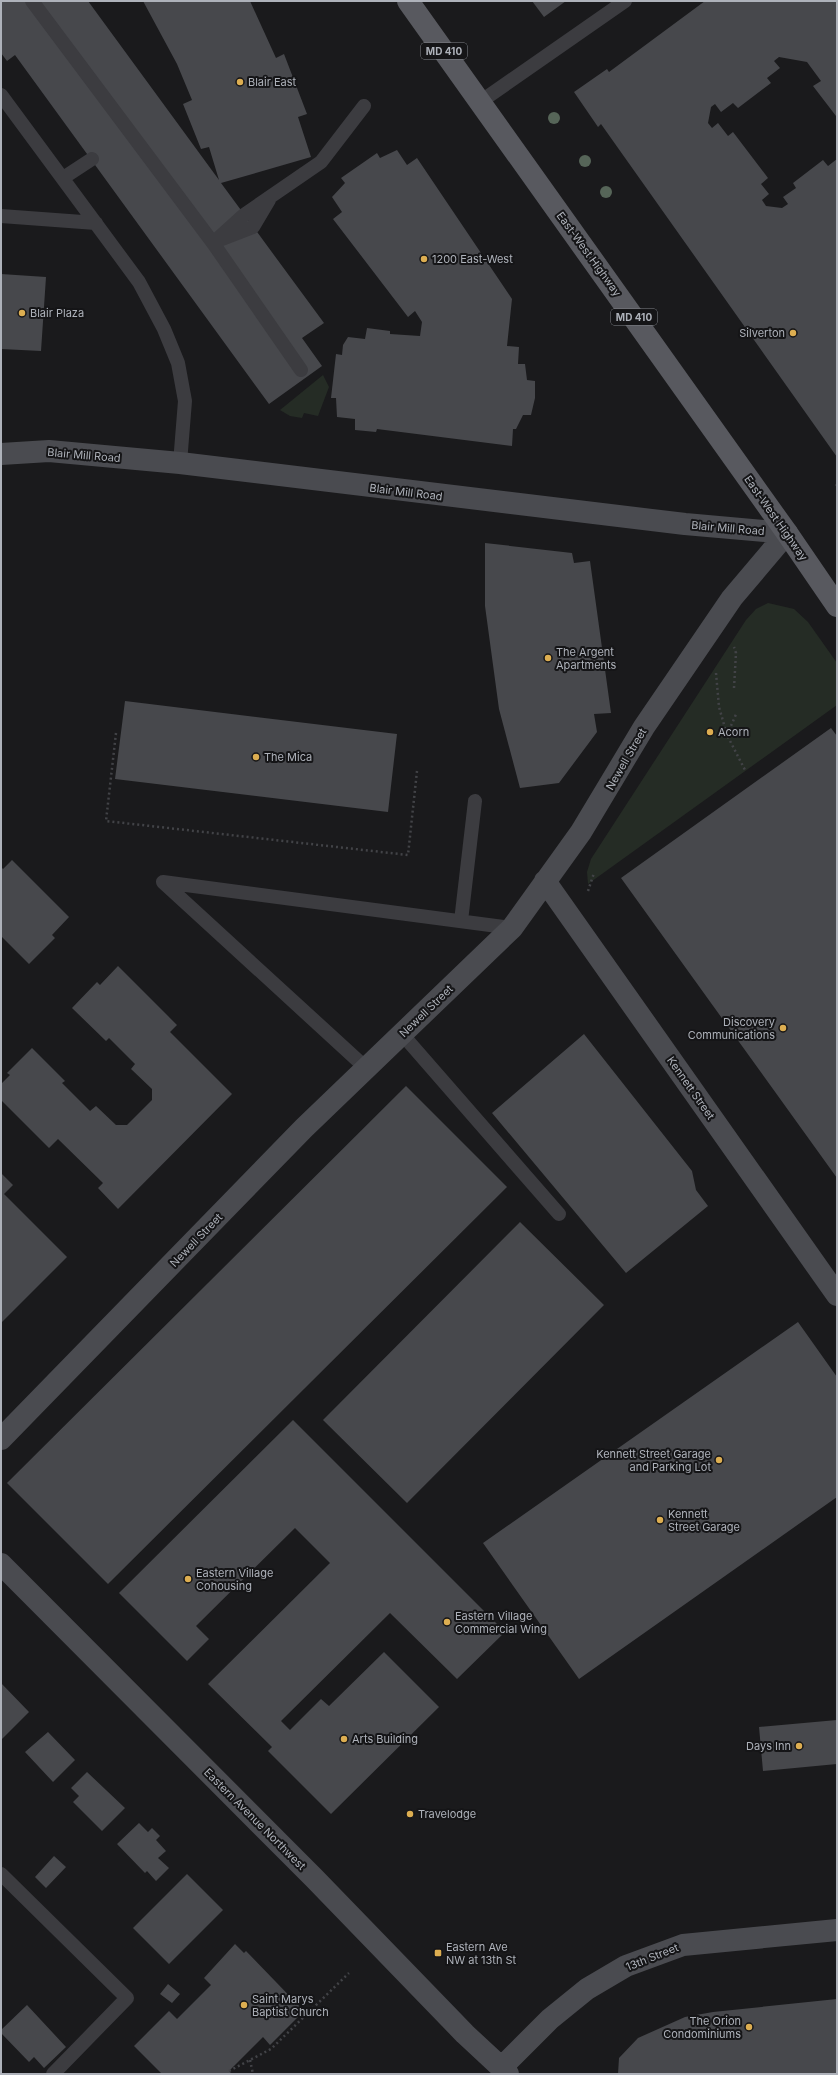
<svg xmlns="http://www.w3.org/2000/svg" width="838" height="2075" viewBox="0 0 838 2075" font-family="Inter,sans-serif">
	<rect width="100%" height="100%" fill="#1a1a1c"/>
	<!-- green -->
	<path fill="#252c25" d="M323,375L329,387L318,416L304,413L302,418L290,416L280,410Z
		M768,603L794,609L808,622L837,663V705L588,884L587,872L591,859L746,620L756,609Z"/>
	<!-- building -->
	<path fill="#47484c" d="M1,1H88L219,180L209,147L201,149L183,104L192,100L177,64L143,1H250L276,58L284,54L307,114L298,117L311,157L221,183L324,323L302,338L322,366L269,404L15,55L7,61L1,53Z
		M532,1H566L544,17Z
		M705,1H837V115L836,116L813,86L821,81L807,62L779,57L774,61L780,68L767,78L771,83L738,108L733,103L721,112L715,104L711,107L708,123L712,128L718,123L728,136L733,132L768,178L761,184L769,194L762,200L766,206L782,208L788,204L783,197L796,188L793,183L823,160L828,166L837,159V457L601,124L598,127L574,92L607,69L609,72Z
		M397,150L407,165L417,158L512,299L507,346L519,347L518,364H525L527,380L535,381V398L531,415H523L516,429H513L512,446L377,429L376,432L355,430V419L337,417L336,398H331L336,354L342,355L343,345L348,337L365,339L367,328L390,331V334L420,336L422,322L415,311L408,317L333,219L342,212L332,197L345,183L341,178L377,153L380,158Z
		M1,274L46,277L41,351L1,349Z
		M485,543L572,553L574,563L590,561L611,713L594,714L597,732L559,783L520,788L499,709L485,606Z
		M125,701L397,734L388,812L115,779Z
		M831,728L837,736V1178L621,878Z
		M12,860L69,917L52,935L55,938L29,964L1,936V867L3,869Z
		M118,966L177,1025L170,1032L232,1094L118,1209L98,1188L103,1183L58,1139L49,1148L1,1100V1084L10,1075L7,1073L32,1048L65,1081L62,1083L90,1111L96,1106L116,1125H127L152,1100V1089L131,1069L135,1064L109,1038L106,1041L72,1008L97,982L100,985Z
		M584,1034L692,1171L696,1190L708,1206L626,1273L492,1113Z
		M406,1086L507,1187L108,1584L7,1483Z
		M1,1173L13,1185L4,1194L67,1257L1,1323Z
		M520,1222L604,1305L407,1503L323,1420Z
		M798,1322L837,1377V1497L579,1679L483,1543Z
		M293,1420L505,1632L457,1679L390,1613L281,1721L290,1730L321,1699L329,1706L384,1652L439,1707L331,1814L268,1751L272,1747L208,1684L330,1563L295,1528L196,1626L209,1639L187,1661L119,1593Z
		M1,1683L29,1712L1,1740Z
		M837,1720V1764L763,1771L759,1727Z
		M48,1732L75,1760L53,1782L25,1752Z
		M87,1772L125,1808L102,1831L73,1802L79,1796L71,1788Z
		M139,1823L148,1832L152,1828L160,1836L156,1840L166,1851L158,1858L169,1868L156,1881L147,1871L145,1873L117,1844Z
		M54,1856L66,1867L46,1888L35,1877Z
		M187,1874L223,1910L169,1964L133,1928Z
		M235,1944L244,1953L246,1951L304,2011L270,2045L263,2037L229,2071L232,2074H162L134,2046L169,2011L177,2019L211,1985L204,1978Z
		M168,1984L180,1994L172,2003L160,1994Z
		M837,1999V2074H618L619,2058L638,2038L685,2017L713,2012Z
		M27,2005L66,2047L44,2068L34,2057L29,2062L1,2033V2030Z"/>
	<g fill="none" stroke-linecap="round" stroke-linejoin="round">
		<!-- path -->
		<path stroke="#424347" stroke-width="2.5" stroke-dasharray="2 3" stroke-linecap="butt" d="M836,486L837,485
			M716,673L719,707L727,735L745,770
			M734,688L736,653L734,647
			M116,733L106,821L408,855L417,771
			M727,735L737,712
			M588,891L594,873
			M250,2060L253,2074
			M229,2071L271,2049L349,1973"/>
		<!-- lane -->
		<path stroke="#3c3c40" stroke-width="14" d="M32,1L213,243L301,370
			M1,95L139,282L164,329L178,363L185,401L180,463
			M480,102L625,1
			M63,178L92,159
			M1,216L96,223
			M222,239L253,227L269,200
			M213,243L244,215L321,162L364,106
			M163,882L512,928
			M163,882L366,1068
			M461,921L475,801
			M402,1034L559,1214
			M1,1874L127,1998L53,2074"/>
		<!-- secondary -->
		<path stroke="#4a4b50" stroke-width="22" d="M1,454L49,451L180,463L685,524L787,533
			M545,881L837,1295
			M1,1439L304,1128L512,928L581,832L644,727L732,598L787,533
			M1,1564L314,1878L465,2034L508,2074
			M502,2067L550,2019L587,1989L626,1966L683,1945L837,1930"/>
		<!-- primary -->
		<path stroke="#58595f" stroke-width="22" d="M408,1L787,533L837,606"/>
	</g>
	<!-- trees -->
	<g fill="#566558">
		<circle cx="554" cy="118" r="6"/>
		<circle cx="585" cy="161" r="6"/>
		<circle cx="606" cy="192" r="6"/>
	</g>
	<!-- markers -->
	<g fill="#ddae51" stroke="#151517" stroke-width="1.5">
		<circle cx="240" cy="82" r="4"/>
		<circle cx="424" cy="259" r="4"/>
		<circle cx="22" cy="313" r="4"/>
		<circle cx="793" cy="333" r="4"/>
		<circle cx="548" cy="658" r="4"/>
		<circle cx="710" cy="732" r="4"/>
		<circle cx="256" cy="757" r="4"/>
		<circle cx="783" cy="1028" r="4"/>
		<circle cx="719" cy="1460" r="4"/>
		<circle cx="660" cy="1520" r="4"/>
		<circle cx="188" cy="1579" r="4"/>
		<circle cx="447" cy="1622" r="4"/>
		<circle cx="344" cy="1739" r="4"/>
		<circle cx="799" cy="1746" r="4"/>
		<circle cx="410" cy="1814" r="4"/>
		<rect x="434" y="1949" width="8" height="8" rx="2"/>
		<circle cx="244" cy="2005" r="4"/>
		<circle cx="749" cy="2027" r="4"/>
	</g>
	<g text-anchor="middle" stroke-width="4" stroke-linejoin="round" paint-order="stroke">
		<!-- shield labels -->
		<g fill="#151517" stroke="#808389" stroke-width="1">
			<rect x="421" y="43" width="46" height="16" rx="3"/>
			<rect x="611" y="309" width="46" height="16" rx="3"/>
		</g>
		<g font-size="10" font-weight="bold" fill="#aeb2ba">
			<text x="444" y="55">MD 410</text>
			<text x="634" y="321">MD 410</text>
		</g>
		<!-- poi labels -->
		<g font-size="11" fill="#aeb2ba" stroke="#151517" text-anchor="start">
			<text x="248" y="86">Blair East</text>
			<text x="432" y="263">1200 East-West</text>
			<text x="30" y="317">Blair Plaza</text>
			<text x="785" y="337" text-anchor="end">Silverton</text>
			<text x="556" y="656">The Argent<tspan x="556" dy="13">Apartments</tspan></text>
			<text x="718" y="736">Acorn</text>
			<text x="264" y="761">The Mica</text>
			<text x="775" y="1026" text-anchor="end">Discovery<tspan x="775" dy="13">Communications</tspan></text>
			<text x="711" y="1458" text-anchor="end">Kennett Street Garage<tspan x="711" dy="13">and Parking Lot</tspan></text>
			<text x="668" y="1518">Kennett<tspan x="668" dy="13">Street Garage</tspan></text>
			<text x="196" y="1577">Eastern Village<tspan x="196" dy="13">Cohousing</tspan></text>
			<text x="455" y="1620">Eastern Village<tspan x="455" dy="13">Commercial Wing</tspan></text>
			<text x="352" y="1743">Arts Building</text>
			<text x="791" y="1750" text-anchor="end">Days Inn</text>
			<text x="418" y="1818">Travelodge</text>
			<text x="446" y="1951">Eastern Ave<tspan x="446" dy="13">NW at 13th St</tspan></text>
			<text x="252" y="2003">Saint Marys<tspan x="252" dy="13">Baptist Church</tspan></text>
			<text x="741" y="2025" text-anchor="end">The Orion<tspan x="741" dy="13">Condominiums</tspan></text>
		</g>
		<!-- street labels -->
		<g font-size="11" fill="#aeb2ba" stroke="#151517">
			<text transform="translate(589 254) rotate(54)" y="4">East-West Highway</text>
			<text transform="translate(84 455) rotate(5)" y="4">Blair Mill Road</text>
			<text transform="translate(406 492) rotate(7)" y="4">Blair Mill Road</text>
			<text transform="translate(776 518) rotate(55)" y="4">East-West Highway</text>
			<text transform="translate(728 528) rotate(5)" y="4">Blair Mill Road</text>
			<text transform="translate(626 759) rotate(-60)" y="4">Newell Street</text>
			<text transform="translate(426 1011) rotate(-44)" y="4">Newell Street</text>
			<text transform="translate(691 1088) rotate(55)" y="4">Kennett Street</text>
			<text transform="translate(196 1240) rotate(-46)" y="4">Newell Street</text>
			<text transform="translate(255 1819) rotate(45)" y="4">Eastern Avenue Northwest</text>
			<text transform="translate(652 1957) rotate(-22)" y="4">13th Street</text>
		</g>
	</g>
	<!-- border -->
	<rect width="838" height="2075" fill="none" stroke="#aeb2ba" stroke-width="4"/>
</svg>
